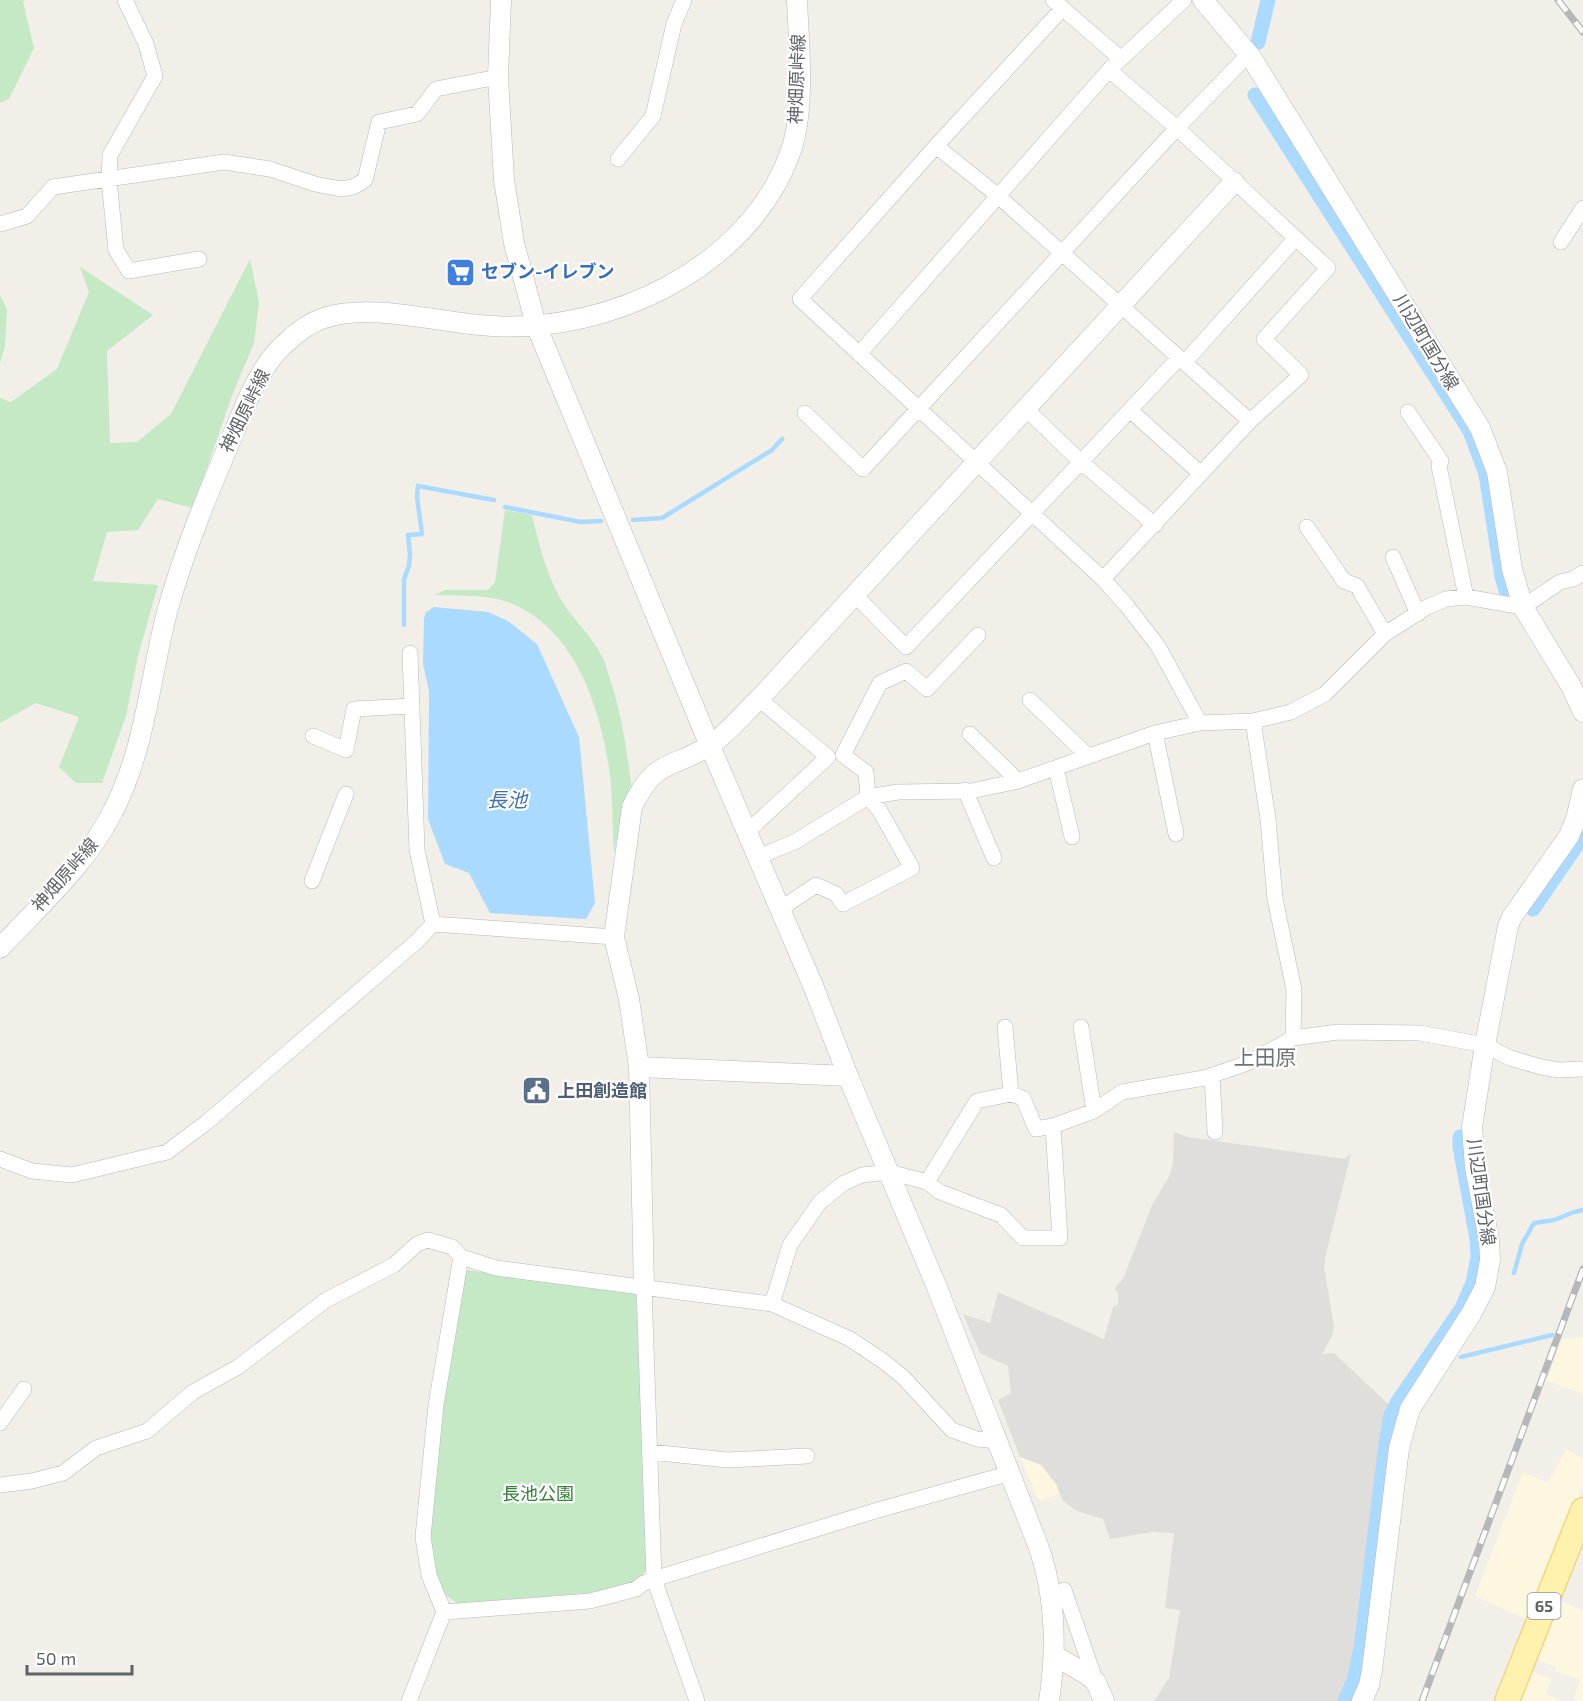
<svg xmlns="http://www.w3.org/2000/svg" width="1583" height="1701" viewBox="0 0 1583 1701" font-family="'Exo 2','Noto Sans JP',sans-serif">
	<rect width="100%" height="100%" fill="#f1efe8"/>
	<!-- commercial -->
	<path fill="#fef7e0" d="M1583,1337V1394L1547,1381L1562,1340Z
		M1566,1449L1583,1459V1486L1530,1621L1475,1596L1523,1472L1548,1483Z
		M1020,1457L1041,1464L1056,1484L1060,1494L1039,1501Z
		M1557,1599L1583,1611V1701H1573L1580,1680L1555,1671L1556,1667L1533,1659Z
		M1528,1670L1552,1679L1546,1694L1561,1701H1516Z"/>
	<!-- industrial -->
	<path fill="#e0deda" d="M1174,1132L1188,1137L1345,1159L1351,1154L1326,1254L1324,1267L1334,1326L1332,1336L1322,1354L1334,1353L1389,1405L1384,1416L1382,1434L1358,1651L1351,1679L1341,1701H1154L1169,1678L1180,1610L1165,1608L1174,1533L1152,1532L1110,1539L1103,1519L1077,1511L1063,1501L1056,1484L1041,1465L1020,1457L998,1400L1011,1393L1008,1366L980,1353L963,1314L990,1323L998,1292L1104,1339L1113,1307L1118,1304V1294L1115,1288L1123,1279L1152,1205L1170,1175L1173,1163Z"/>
	<!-- green -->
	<path fill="#c5e8c5" d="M0,0H25L23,2L34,48L9,99L0,103Z
		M250,259L259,302L254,343L233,393L193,508L158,499L138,530L107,532L93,581L158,585L138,656L126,716L102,783H76L59,767L79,717L36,703L0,723V398L11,402L57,369L89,292L80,267L153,315L107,351L110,443L137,442L171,414Z
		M0,295L7,309L5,346L0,363Z
		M505,510L532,515C540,548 548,581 567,609C578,624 591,636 600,653C605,660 607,670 610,679C622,715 627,752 632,790L624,802L614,853C612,827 613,801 610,775C601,709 576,628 508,602C485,594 459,596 435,595L445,590H488L495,582Z
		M466,1270L636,1291L647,1568L636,1586L589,1598L461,1606L444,1594L434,1574L427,1537L436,1442Z"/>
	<!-- water -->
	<path fill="#aadaff" d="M434,607L488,612L508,621L537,644L579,737L595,903L586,919L490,913L469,873L445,864L428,819L429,691L423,664L424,618L426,612Z"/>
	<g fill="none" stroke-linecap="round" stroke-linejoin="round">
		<!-- stream -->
		<path stroke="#aadaff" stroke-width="4.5" d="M505,507L581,522L601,521
			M633,520L662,518L772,450L782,439
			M404,625V579L409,566L410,554L408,535L422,534L417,497L418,486L494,500
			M1514,1273L1522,1244L1534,1223L1554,1220L1574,1212L1583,1210
			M1461,1357L1552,1335"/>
		<!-- canal -->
		<path stroke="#aadaff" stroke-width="15" d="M1258,42L1268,0
			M1255,95L1470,431L1486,474L1502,577L1508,596
			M1533,909L1583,836
			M1345,1701L1354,1680L1361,1648L1386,1444L1391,1415L1397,1403L1462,1308L1473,1283L1478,1257L1477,1239L1460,1147V1137"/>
		<defs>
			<path id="minor" d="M125,0L146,44L155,76L110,155L109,180L116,250L129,271L199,259
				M1053,0L1120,58
				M1063,8L936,146L800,299L1103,579L1127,606L1158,646L1200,723
				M936,146L997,195L1250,421
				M618,159L653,116L674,24L684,0
				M0,224L27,216L53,187L224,162L270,169L315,184L341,189L353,187L365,180L379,122L417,114L436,89L498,77
				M1561,242L1583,208
				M859,354L1109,70L1184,0
				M1185,362L1295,239
				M1026,409L1081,462L1155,525
				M1130,410L1201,474
				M1408,412L1441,461L1439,466L1466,597
				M805,413L863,469L1177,128L1249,54
				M1307,527L1344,581L1357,586L1385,634
				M1393,557L1418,614
				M1103,579L1250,421L1301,375L1264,339L1328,268L1177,128L1109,70
				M855,595L906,647L1179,358
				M410,653L417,850L433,924
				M1030,700L1088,756
				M1253,721L1268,819L1275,899L1294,990L1293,1038
				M1155,733L1176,834
				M970,734L1018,781
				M313,736L346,750L354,709L412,706
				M1056,768L1072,837
				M965,790L994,858
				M748,831L828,757L759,699
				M758,857L796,841L868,797L898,792L971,791L1018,781L1155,733L1200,723L1253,721L1291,712L1325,694L1385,634L1427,607L1446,599L1466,597L1523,607L1560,582L1573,579L1583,573
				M312,881L346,794
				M780,909L816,885L836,894L843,904L912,868L880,811L868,797L866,772L843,755L880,683L906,671L927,689L978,635
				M1005,1027L1011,1094
				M1081,1027L1094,1111
				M1212,1075L1215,1132
				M0,1159L32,1171L72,1175L167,1152L207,1122L416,942L433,924L614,937
				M927,1182L977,1101L1011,1094L1023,1098L1036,1129L1053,1126L1094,1111L1122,1092L1204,1078L1248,1063L1293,1038L1338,1032L1420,1033L1485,1045L1510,1058L1541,1067L1559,1070L1583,1069
				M644,1288L654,1579L697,1701
				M772,1304L790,1245L820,1202L844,1183L862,1175L889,1172L927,1182L940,1192L1001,1215L1023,1238H1060L1053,1126
				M0,1423L24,1389
				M650,1452L728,1460L807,1456
				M0,1485L32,1481L63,1473L96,1448L147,1431L193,1392L238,1367L326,1300L394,1265L417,1244L428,1240L452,1247L461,1257L496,1268L772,1304L850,1339L883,1361L903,1377L952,1430L977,1439L998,1441
				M1064,1590L1096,1682
				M444,1612L590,1601L636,1589L642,1584L654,1579L878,1510L1011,1473
				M409,1701L444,1612L429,1575L423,1537L436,1405L461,1257"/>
			<path id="tertiary" d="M501,0L498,77L504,180L514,243L536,325L710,746L814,988L848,1076L936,1285L1039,1548C1056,1598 1057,1649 1049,1701
				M1203,0L1251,57L1480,428L1497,472L1512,569L1523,607L1571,686L1583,712
				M0,948C40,905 87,864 113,811C145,750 150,678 167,612C184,550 209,491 234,432C247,401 261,363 288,341C298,331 310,323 324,318C371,302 443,324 493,326C609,333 746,269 789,156C806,114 799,45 797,0
				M639,1067L848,1076
				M644,1288L639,1067L629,999L614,937L632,807C655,759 669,770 709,746C724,737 745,712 759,699L1234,182
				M1054,1655L1089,1676L1096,1682L1104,1701
				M1362,1701L1369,1685L1372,1670L1399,1448L1410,1409L1471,1314L1485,1287L1490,1260L1489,1240L1475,1167L1472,1127L1485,1045L1508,926L1512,917L1569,836L1576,819L1583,789"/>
			<path id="primary" d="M1507,1701L1583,1510"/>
		</defs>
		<!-- minor casing -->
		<use href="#minor" stroke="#b5b8bc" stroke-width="16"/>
		<!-- tertiary casing -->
		<use href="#tertiary" stroke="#b5b8bc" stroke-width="21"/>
		<!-- primary casing -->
		<use href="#primary" stroke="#f2c960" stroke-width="26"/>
		<!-- minor -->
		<use href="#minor" stroke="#fff" stroke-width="15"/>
		<!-- tertiary -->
		<use href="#tertiary" stroke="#fff" stroke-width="20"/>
		<!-- primary -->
		<use href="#primary" stroke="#fff2af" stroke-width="24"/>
		<defs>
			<path id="rail" d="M1558,0L1583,32
				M1422,1701L1583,1269"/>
		</defs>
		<!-- rail casing -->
		<use href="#rail" stroke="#b6b7b8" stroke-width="7"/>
		<!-- rail -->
		<use href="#rail" stroke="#fff" stroke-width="4.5" stroke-dasharray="14" stroke-linecap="butt"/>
	</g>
	<!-- icons -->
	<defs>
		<symbol id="supermarket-square" viewBox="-11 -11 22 22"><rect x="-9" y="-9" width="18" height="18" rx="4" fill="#3f7fe0" stroke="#fff"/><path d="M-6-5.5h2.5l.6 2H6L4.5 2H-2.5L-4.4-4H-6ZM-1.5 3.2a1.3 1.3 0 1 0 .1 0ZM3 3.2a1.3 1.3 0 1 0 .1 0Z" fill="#fff"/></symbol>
		<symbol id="civic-square" viewBox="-11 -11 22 22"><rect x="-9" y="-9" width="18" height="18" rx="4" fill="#5c6f8a" stroke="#fff"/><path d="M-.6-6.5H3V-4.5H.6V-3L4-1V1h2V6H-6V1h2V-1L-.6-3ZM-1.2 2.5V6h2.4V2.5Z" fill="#fff"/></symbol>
	</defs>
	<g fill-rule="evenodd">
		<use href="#supermarket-square" x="444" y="256" width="33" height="33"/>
		<use href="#civic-square" x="520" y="1074" width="33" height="33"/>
	</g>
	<g text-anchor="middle" stroke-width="4.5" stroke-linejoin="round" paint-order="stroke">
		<!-- shield labels -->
		<rect fill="#fff" stroke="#8f9295" stroke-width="1.5" x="1527.5" y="1593" width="33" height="26" rx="4.5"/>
		<g font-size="16" font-weight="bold" fill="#5f6368">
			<text x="1544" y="1612">65</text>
		</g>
		<!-- street labels -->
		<g font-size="18" fill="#5f6368" stroke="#fff">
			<text transform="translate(797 79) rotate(-88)" y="6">神畑原峠線</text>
			<text transform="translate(1426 342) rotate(59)" y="6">川辺町国分線</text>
			<text transform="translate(245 411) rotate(-64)" y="6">神畑原峠線</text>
			<text transform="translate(65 875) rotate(-49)" y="6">神畑原峠線</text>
			<text transform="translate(1481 1192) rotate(82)" y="6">川辺町国分線</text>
		</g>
		<!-- shop labels -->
		<g font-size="18" font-weight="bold" fill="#366cbe" stroke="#fff" text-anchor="start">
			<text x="481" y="278">セブン-イレブン</text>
		</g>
		<!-- service labels -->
		<g font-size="18" font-weight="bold" fill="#4e5e75" stroke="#fff" text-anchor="start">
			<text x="557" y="1097">上田創造館</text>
		</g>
		<!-- park labels -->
		<g font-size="18" fill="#348238" stroke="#fff">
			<text x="538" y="1500">長池公園</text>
		</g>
		<!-- water labels -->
		<g font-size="20" font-style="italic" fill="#4174aa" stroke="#fff">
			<text x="507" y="807">長池</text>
		</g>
		<!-- quarter labels -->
		<g font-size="21" fill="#70757a" stroke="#fff">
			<text x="1265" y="1065">上田原</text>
		</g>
	</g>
	<!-- scale -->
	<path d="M27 1665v9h105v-9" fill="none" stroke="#5f6368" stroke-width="3"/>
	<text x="36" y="1665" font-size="18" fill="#5f6368" stroke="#ffffff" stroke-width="4.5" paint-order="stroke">50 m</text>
</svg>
